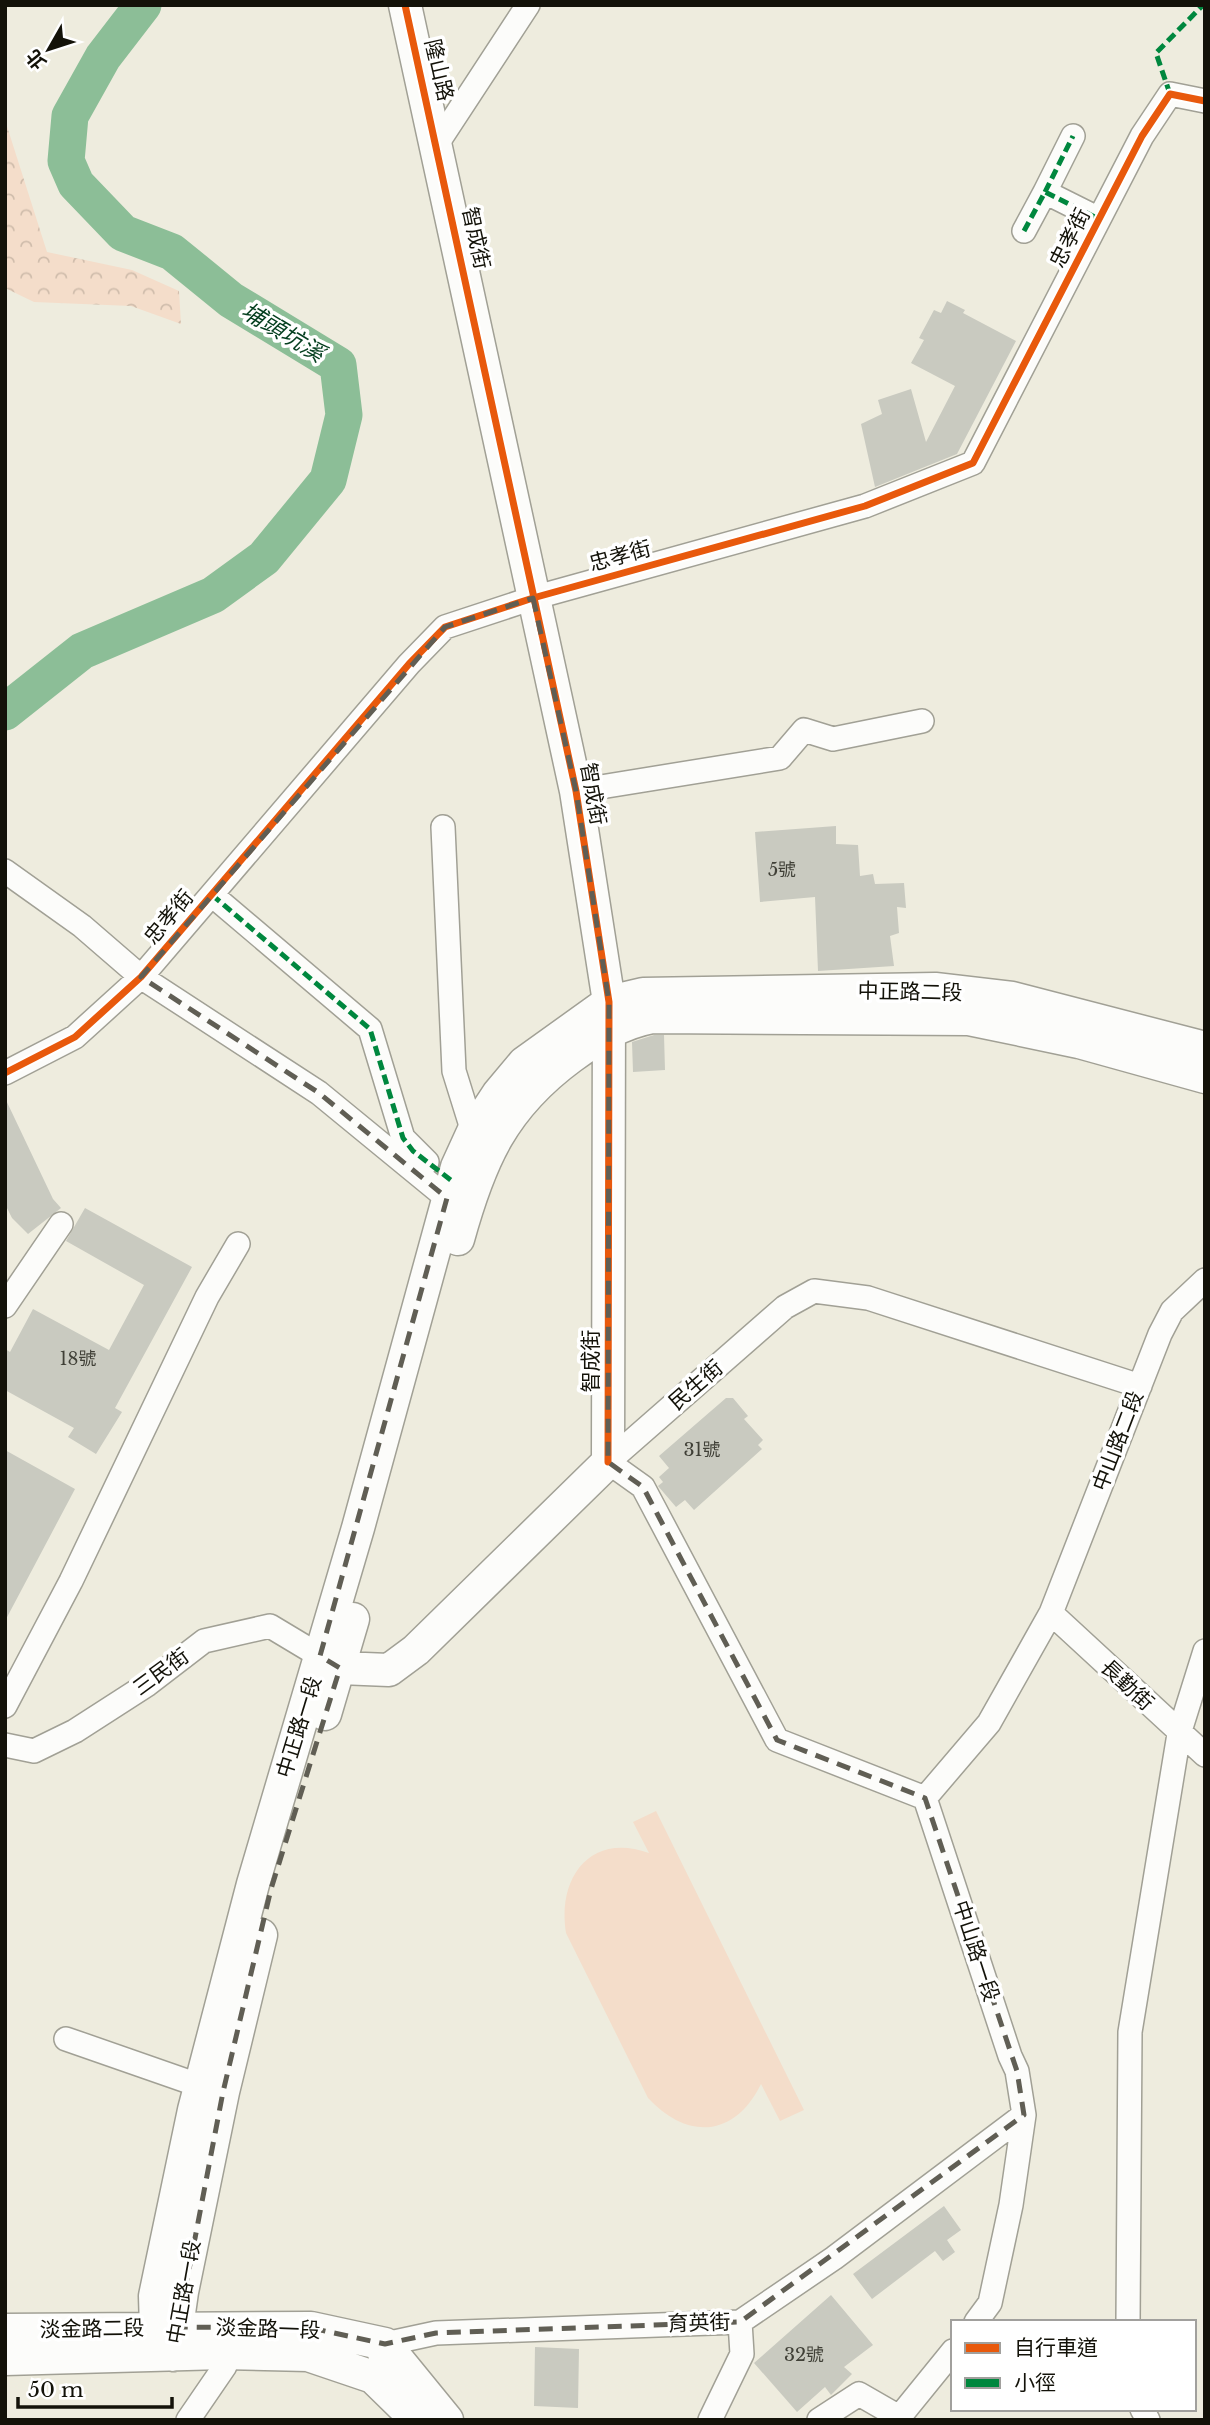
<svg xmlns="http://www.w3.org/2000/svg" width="1210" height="2425" viewBox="0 0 1210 2425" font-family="'Libre Baskerville','Noto Sans TC',serif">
	<defs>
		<pattern id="forest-crowns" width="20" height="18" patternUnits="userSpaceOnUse" patternTransform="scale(1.75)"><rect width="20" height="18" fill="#f4ddca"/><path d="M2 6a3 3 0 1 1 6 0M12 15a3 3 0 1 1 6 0" fill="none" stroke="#d0bdac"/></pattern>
	</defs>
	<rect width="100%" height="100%" fill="#eeecde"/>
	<!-- forest -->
	<path fill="url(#forest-crowns)" d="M5,120L47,252L132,270L179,291L181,324L131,306L34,302L5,288Z"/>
	<!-- park -->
	<path fill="#f4ddca" d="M656,1811L804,2110L780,2121L761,2084C735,2137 688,2141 648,2098L566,1933C557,1878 590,1832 649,1853L633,1822Z"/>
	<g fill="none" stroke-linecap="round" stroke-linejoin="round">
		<!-- river -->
		<path stroke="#8cbe97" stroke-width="37" d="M5,712L82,651L213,595L264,558L328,480L344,415L338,365L231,300L172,252L123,233L76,184L66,161L70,116L103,57L143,5"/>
	</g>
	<!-- building -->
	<path fill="#c9cac0" d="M947,301L965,310L963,313L1016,341L957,454L875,487L861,424L882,414L878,400L911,389L926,442L955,386L911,363L924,340L919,338L934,310L941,313Z
		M836,826V844L858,845L860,876L873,874L875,884L904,883L906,908L897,907L899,933L890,936L894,966L818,971L815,897L760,902L755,832Z
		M654,1035H664L665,1070L633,1072L632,1042Z
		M5,1098L53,1199L61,1208L28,1234L12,1218L5,1204Z
		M85,1208L192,1267L115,1408L122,1412L96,1454L68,1437L74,1428L5,1390V1349L10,1352L33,1309L109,1350L144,1285L66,1241Z
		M726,1398H733L748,1416L744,1419L763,1440L758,1445L762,1449L694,1510L685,1500L676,1507L658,1486L663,1482L659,1477L669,1468L659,1456Z
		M5,1450L75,1489L5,1621Z
		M944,2206L961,2230L947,2240L955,2252L943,2261L935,2251L872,2299L853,2274Z
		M831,2295L873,2345L844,2367L852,2374L831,2395L825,2387L797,2412L754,2363Z
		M535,2347L579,2349L578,2408L534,2406Z"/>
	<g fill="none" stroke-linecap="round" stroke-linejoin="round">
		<defs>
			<path id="street" d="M437,144L528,5
				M1045,192L1073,136
				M1024,231L1045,192L1099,219
				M576,791L780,758L804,730L833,739L922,721
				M443,827L454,1071L473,1132L481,1139
				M5,871L82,926L141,977L319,1093L447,1198
				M212,895L370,1029L403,1138L427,1162
				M5,1073L75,1037L141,977L409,664L445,627L533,598L865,506L973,463L1142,136L1170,94L1205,101
				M5,1306L61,1224
				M1051,1613L1205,1755
				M5,1706L71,1581L207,1297L238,1244
				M5,1745L34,1751L75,1731L148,1684L204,1641L270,1626L320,1656
				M925,1798L777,1740L643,1487L608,1462L785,1307L814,1291L868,1298L1140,1386
				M66,2039L201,2086
				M976,2322L990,2303L1011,2205L1024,2115L1017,2071L1010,2056L925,1798L989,1723L1051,1613L1160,1334L1172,1311L1205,1280
				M1128,2322L1130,2032L1179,1734L1205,1651
				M380,2356L385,2344L436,2333L740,2322L834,2258L1024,2115
				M1142,2409L1148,2420
				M188,2420L225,2366L224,2340
				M710,2420L742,2354L740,2322
				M819,2420L859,2394L899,2417
				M897,2420L953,2351"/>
			<path id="secondary" d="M458,1239C480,1159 503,1107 571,1057C597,1038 621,1023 652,1017L969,1019L1079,1042L1205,1077
				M321,1657L340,1668L389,1670L416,1650L608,1462L609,1002L576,791L405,5
				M325,1714L353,1619
				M5,2330L311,2328L385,2344L447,2420
				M173,2355L156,2328L155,2296L194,2110L253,1884L358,1528L457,1167L473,1132L498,1094L524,1063L609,1002L643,994L935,989L1012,998L1205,1048
				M173,2355L182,2292L223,2092L261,1935
				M5,2359L223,2353L308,2355L373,2377L417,2420"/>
		</defs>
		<!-- street casing -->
		<use href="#street" stroke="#a1a095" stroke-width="26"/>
		<!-- secondary casing -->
		<use href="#secondary" stroke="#a1a095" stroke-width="35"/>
		<!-- street -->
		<use href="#street" stroke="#fcfcfa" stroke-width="23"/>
		<!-- secondary -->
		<use href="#secondary" stroke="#fcfcfa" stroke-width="32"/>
		<!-- quiet -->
		<path stroke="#00873e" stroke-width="5" stroke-dasharray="10 5" stroke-linecap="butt" d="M1170,94L1156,53L1203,5
			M1045,192L1073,136
			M1024,231L1045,192L1099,219
			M212,895L370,1029L403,1138L413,1151L452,1181"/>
		<defs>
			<path id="cycleway" d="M405,5L576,791L609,1002L608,1462
				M5,1073L75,1037L141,977L409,664L445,627L533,598L865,506L973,463L1142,136L1170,94L1205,101"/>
		</defs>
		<!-- cycleway casing -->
		<use href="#cycleway" stroke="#fff" stroke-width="11"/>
		<!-- cycleway -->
		<use href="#cycleway" stroke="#e8590c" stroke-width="7"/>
	</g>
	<!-- marked area -->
	<path fill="none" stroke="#605e54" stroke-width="5" stroke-dasharray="14 9" stroke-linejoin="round" d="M533,598L576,791L609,1002L608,1462L643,1487L777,1740L925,1798L1017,2071L1024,2115L740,2322L436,2333L385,2344L311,2328L178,2327L223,2092L271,1889L340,1668L320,1656L447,1198L319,1093L141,977L445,627Z"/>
	<g text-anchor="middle" stroke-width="7" stroke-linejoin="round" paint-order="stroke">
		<!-- number labels -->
		<g font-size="18" fill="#404037">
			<text x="782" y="876">5號</text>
			<text x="78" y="1365">18號</text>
			<text x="702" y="1456">31號</text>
			<text x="804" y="2361">32號</text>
		</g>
		<!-- street labels -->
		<g font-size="21" fill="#131209" stroke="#fff">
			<text transform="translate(439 70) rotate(77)" y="7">隆山路</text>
			<text transform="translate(476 238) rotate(78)" y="7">智成街</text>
			<text transform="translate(1070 238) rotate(-63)" y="7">忠孝街</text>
			<text transform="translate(620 556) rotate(-15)" y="7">忠孝街</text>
			<text transform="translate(593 794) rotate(80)" y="7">智成街</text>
			<text transform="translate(169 917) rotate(-50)" y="7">忠孝街</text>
			<text transform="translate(910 992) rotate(1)" y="7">中正路二段</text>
			<text transform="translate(591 1361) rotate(-90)" y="7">智成街</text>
			<text transform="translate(696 1385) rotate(-41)" y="7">民生街</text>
			<text transform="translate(1118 1441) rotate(-69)" y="7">中山路二段</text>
			<text transform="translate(161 1672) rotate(-36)" y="7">三民街</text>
			<text transform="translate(1127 1685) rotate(43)" y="7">長勤街</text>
			<text transform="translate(299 1727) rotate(-73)" y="7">中正路一段</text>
			<text transform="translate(976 1951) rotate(72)" y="7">中山路一段</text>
			<text transform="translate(184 2292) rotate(-80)" y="7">中正路一段</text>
			<text transform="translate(699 2323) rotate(-2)" y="7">育英街</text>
			<text transform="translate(92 2329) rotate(-1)" y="7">淡金路二段</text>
			<text transform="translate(268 2329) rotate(2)" y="7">淡金路一段</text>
		</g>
		<!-- water labels -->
		<g font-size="23" font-style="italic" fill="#064020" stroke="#fff">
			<text transform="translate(283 332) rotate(31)" y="8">埔頭坑溪</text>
		</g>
	</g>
	<!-- border -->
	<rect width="1210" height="2425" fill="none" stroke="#131209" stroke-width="14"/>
	<!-- legend -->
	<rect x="951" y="2320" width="245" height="91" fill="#ffffff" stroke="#a1a09d" stroke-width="2"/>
	<rect x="965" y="2343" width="35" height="10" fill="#e8590c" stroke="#a1a09d" stroke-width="2"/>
	<text x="1014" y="2355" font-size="21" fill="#131209">自行車道</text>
	<rect x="965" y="2378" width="35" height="10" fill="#00873e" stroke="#a1a09d" stroke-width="2"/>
	<text x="1014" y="2390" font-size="21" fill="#131209">小徑</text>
	<!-- north arrow -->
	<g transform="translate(49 49) rotate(231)" stroke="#ffffff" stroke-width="5" paint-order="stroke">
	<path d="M0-5L12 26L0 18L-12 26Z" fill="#131209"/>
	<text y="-10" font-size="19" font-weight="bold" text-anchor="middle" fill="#131209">北</text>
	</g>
	<!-- scale -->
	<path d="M18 2397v10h154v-10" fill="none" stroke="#131209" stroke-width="3.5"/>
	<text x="28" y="2397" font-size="21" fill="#131209" stroke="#ffffff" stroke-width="5" paint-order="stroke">50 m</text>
</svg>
